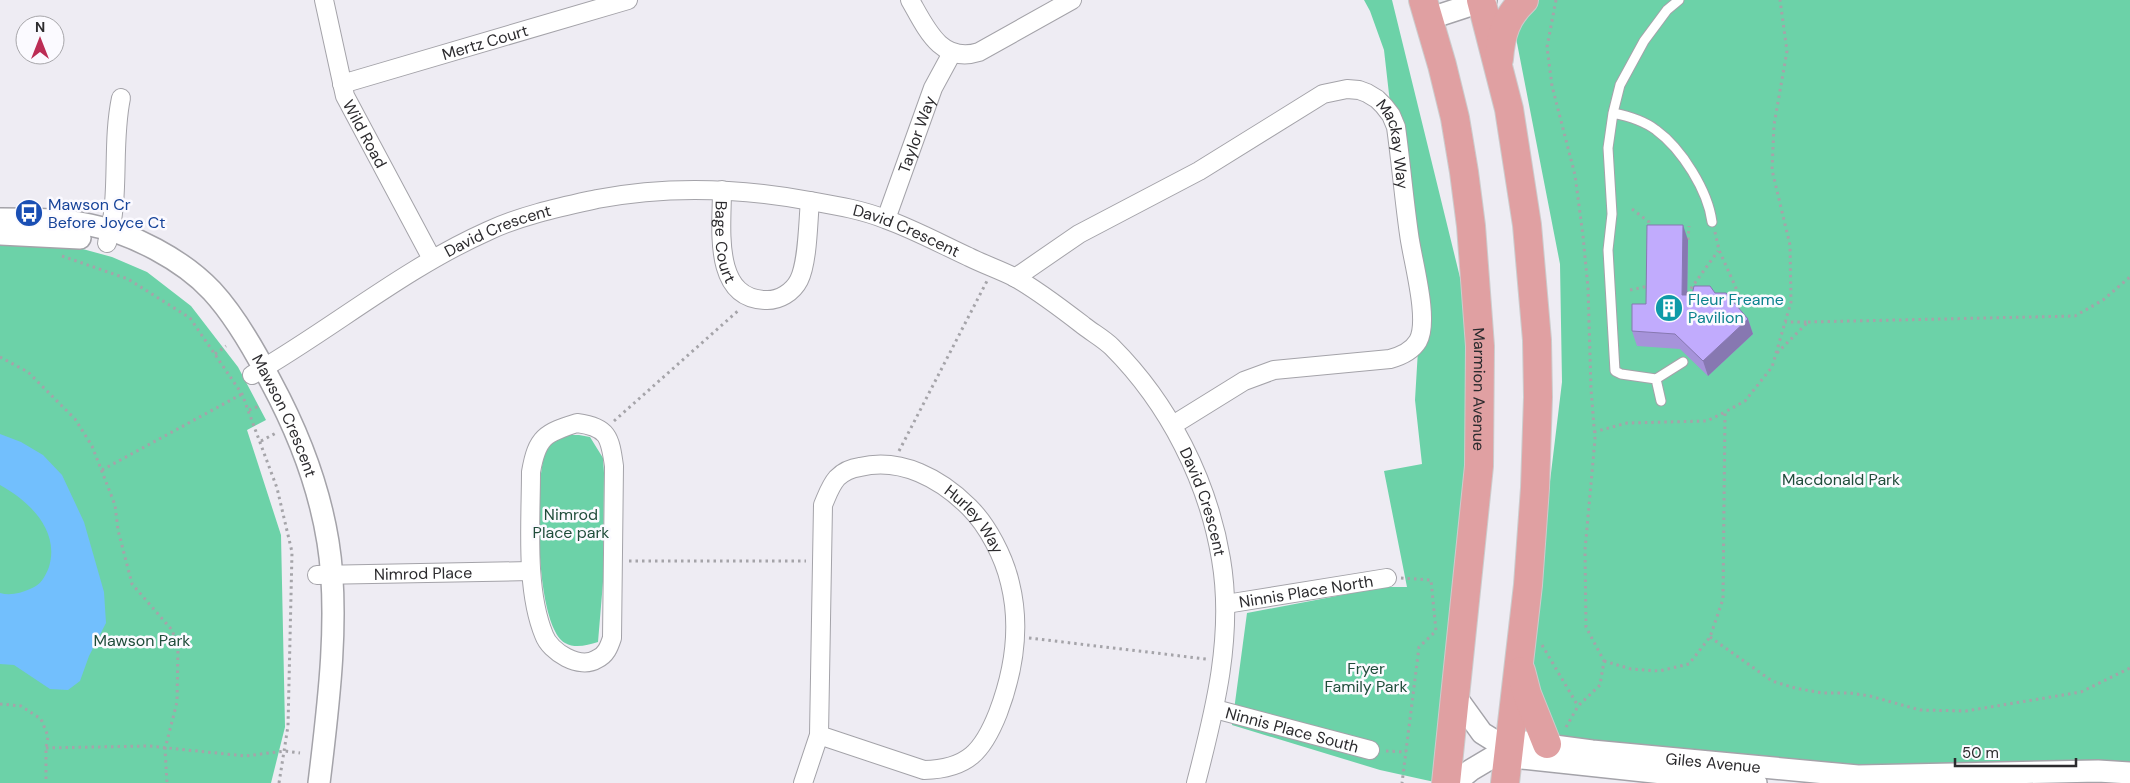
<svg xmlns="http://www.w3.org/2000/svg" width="2130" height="783" viewBox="0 0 2130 783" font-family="'DM Sans',sans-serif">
	<rect width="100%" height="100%" fill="#eeecf3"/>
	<!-- green -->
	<path fill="#6cd2a8" d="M1364,0H1392L1480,359L1439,783L1380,770L1232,725L1247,613L1384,587H1407L1384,471L1422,464L1415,400L1418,350L1384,50L1370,11Z
		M1512,0H2130V767L1834,769L1519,738L1562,382L1560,264L1509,2Z
		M31,244L79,248L112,257L147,272L191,306L238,367L266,420L247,430L281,535L285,727L271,783H0V245Z
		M565,435H579L590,437L603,458L604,473L603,582L598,642C587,645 576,649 565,643C535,625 535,488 544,457C548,445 555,440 565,435Z"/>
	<!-- water -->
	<path fill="#72bffd" d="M0,434L21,442L43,455L62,475L84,522L104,592L106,623L89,656L80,681L68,690L50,689L14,665L0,664V593C10,596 21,593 30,589C41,585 45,577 49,567C60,530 29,501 0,485Z"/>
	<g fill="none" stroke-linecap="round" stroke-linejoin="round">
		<defs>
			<path id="service" d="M1679,0L1667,10L1644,41L1620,85L1613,113L1608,148L1612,214L1608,250L1615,371L1621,374L1656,379L1683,362
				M1613,113C1628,116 1643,120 1656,130C1682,149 1708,191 1712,222
				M1656,379L1661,401"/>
			<g id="minor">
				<path id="s1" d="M324,0L345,96L432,259"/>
				<path d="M910,0C926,28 941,64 979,52L1072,0"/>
				<path id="s2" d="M342,84L628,0"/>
				<path id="s3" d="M722,190C722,227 712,298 765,300C779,301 793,292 799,280C808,262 808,221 810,201"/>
				<path id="s4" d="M886,219L933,88L952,53"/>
				<path d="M107,243C121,196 111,146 121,98"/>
				<path id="s5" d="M1015,278L1079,234L1199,171L1323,94L1347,89L1359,90L1367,93L1377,99L1384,106L1391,115L1396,127C1401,163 1404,199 1409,234C1412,259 1430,320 1418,341C1412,351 1401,356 1390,359L1274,370L1244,381L1173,425"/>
				<path id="s6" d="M252,375C332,329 403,269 488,231C522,215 561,207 597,199C670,185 743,188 816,202C839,206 862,210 885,219C913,229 941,244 969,257C983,264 1000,270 1014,277C1039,291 1062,309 1084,326C1093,333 1104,339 1112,347C1169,404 1208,481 1221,559C1234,635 1215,710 1196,783"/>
				<path d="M577,423C608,427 610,437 614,466L612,638C609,647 606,655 597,659C580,670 550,652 544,635C525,589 531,521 531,472C537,437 545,433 577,423Z"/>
				<path id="s7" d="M317,575L530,571"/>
				<path id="s8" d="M1226,604L1387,578"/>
				<path id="s9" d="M1215,709L1370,750"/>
				<path id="s10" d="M803,783L819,735L823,505C827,496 830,486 837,478C843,472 852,468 860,467C901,457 941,479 969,507C988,526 1004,557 1010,583C1021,627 1014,671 998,713C983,751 968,769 924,770L819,735"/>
			</g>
			<g id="tertiary">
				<path d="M1428,19L1486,0"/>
				<path id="s11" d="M0,219C30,219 61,219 90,225C132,233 183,260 212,291C236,317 255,351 271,382C298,432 319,486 328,542C340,616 328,709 319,783"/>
				<path d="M0,234L80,238"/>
				<path d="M1456,697L1482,733L1522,758L1756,783"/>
				<path id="s12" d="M1455,783L1471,770L1508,748L1524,742L1592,751L1858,776L2098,771L2130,773"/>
			</g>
			<g id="trunk">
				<path id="s13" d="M1423,0L1442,65L1455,118L1464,172L1471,226L1480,346L1479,466L1446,783"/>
				<path d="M1481,0L1509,109L1527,225L1537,340L1538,397L1535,488L1528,585L1505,783"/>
				<path d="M1499,59C1501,34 1506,17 1524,0"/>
				<path d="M1521,671L1527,694L1547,744"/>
			</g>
		</defs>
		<!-- service casing -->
		<use href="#service" stroke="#a4a3a9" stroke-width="11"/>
		<!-- minor casing -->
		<use href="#minor" stroke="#a4a3a9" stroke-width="20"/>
		<!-- tertiary casing -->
		<use href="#tertiary" stroke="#a4a3a9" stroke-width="24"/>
		<!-- trunk casing -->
		<use href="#trunk" stroke="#cccccd" stroke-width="30"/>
		<!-- path -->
		<path stroke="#a5a4a9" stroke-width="3" stroke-dasharray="2.5 4" stroke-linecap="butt" d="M1556,0L1547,47L1552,86L1575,175L1583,236L1588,288L1591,389L1595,439L1585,550L1586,627L1604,661L1600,685L1578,706L1565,729
			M1632,209L1649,222L1650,227
			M1715,232L1719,250L1740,297L1737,311
			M1688,240L1689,226
			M62,256L128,279L190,318L242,394L277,488L292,552L288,726L279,783
			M1630,290L1649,286
			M1687,294L1718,251
			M1808,322L2075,316L2103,300L2130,277
			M1777,353L1808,322H1785
			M215,354L226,346
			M0,357L28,372L75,419L92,446L115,505L118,530L132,584L172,630L178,647L177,702L165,749L167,783
			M249,410L259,406
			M614,421L740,309
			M1594,432L1627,423L1707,421L1725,412
			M261,441L276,433
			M899,451L987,281
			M102,470L242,394
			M629,561H806
			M1401,578L1431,580L1436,631L1419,647L1402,783
			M1710,637L1772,681L1795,688L1822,693H1850L1870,696L1920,710L1966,711L2081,692L2130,668
			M1029,638L1206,659
			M1542,645L1578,706
			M1604,661L1631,669L1659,671L1689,664L1710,637L1723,599L1725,412L1745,401L1772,367L1791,302L1790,245L1772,170L1774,125L1787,51L1780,0
			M0,704L21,706L41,719L48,736L46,748V783
			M46,748L149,746L245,756L285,751L300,753
			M1386,751L1406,752"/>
		<!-- service -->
		<use href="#service" stroke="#fff" stroke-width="9"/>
		<!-- minor -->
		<use href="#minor" stroke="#fff" stroke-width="18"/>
		<!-- tertiary -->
		<use href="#tertiary" stroke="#fff" stroke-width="21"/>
		<!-- trunk -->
		<use href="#trunk" stroke="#e0a0a2" stroke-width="28"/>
	</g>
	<!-- wall -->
	<path fill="#a693da" d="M1688,240L1687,295L1715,293L1748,319L1753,334L1708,376L1680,349L1637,346L1632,331L1646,304Z"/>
	<!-- shaded-wall -->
	<path fill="#8778b1" d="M1683,225L1688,240L1687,309L1682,295Z
		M1748,319L1753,334L1708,376L1703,361Z"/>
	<!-- building -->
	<path fill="#c1abfd" stroke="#8778b1" d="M1647,225H1683L1682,295H1692L1694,286H1710L1715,293H1726L1748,319L1703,361L1675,334L1632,331V304H1646Z"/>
	<!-- icons -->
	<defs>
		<symbol id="bus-disc" viewBox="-11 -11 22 22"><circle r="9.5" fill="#1a4fb4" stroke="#fbfaff"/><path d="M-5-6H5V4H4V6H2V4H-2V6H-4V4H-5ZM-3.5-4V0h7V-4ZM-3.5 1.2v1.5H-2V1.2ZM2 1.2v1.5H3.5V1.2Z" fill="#fff"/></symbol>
		<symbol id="building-disc" viewBox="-11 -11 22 22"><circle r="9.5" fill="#0f9aa8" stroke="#fbfaff"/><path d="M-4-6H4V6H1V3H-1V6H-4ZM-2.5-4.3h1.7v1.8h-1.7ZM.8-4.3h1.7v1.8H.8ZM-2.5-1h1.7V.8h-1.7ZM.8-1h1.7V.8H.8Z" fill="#fff"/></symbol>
	</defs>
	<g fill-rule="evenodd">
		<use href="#bus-disc" x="13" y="197" width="32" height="32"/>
		<use href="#building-disc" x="1653" y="292" width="32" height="32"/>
	</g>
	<g text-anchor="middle" stroke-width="5" stroke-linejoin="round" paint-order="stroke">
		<!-- street labels -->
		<g font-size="16" fill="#2c2b2e" stroke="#fbfaff">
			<text dy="6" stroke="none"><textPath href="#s2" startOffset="149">Mertz Court</textPath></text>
			<text dy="6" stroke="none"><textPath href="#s1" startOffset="141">Wild Road</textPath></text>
			<text dy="6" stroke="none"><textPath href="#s4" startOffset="90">Taylor Way</textPath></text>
			<text dy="6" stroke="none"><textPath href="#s5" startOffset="466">Mackay Way</textPath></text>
			<text dy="6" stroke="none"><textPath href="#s6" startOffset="286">David Crescent</textPath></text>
			<text dy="6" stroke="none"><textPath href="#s6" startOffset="706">David Crescent</textPath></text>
			<text dy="6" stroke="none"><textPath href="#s3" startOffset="52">Bage Court</textPath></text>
			<text dy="6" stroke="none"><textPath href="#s13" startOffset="395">Marmion Avenue</textPath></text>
			<text dy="6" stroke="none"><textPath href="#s11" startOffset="376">Mawson Crescent</textPath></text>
			<text dy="6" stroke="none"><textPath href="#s6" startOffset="1126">David Crescent</textPath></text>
			<text dy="6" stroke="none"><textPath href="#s10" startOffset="471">Hurley Way</textPath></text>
			<text dy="6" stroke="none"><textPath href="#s7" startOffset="106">Nimrod Place</textPath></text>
			<text dy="6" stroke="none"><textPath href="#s8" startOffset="81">Ninnis Place North</textPath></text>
			<text dy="6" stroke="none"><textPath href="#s9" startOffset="80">Ninnis Place South</textPath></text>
			<text dy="6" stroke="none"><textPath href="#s12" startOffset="271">Giles Avenue</textPath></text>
		</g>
		<!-- transit labels -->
		<g font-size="16" fill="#164399" stroke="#fbfaff" text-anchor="start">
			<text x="48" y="210">Mawson Cr<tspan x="48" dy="18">Before Joyce Ct</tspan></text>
		</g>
		<!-- culture labels -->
		<g font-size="16" fill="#0d838f" stroke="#fbfaff" text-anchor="start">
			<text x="1688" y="305">Fleur Freame<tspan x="1688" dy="18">Pavilion</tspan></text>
		</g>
		<!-- park labels -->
		<g font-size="16" fill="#204d3b" stroke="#fbfaff">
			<text x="1841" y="485">Macdonald Park</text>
			<text x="571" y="520">Nimrod<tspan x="571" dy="18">Place park</tspan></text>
			<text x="142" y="646">Mawson Park</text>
			<text x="1366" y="674">Fryer<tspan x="1366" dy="18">Family Park</tspan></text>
		</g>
	</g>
	<!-- north arrow -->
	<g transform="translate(40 40)"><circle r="24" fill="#fbfaff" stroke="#a8a7ab"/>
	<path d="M0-4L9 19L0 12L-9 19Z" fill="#bc2d55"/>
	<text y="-8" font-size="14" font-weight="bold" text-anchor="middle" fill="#2c2b2e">N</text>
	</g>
	<!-- scale -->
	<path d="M1955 758v8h121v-8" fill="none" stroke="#2c2b2e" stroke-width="2.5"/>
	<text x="1962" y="758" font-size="15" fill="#2c2b2e" stroke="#fbfaff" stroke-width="4" paint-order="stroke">50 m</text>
</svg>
